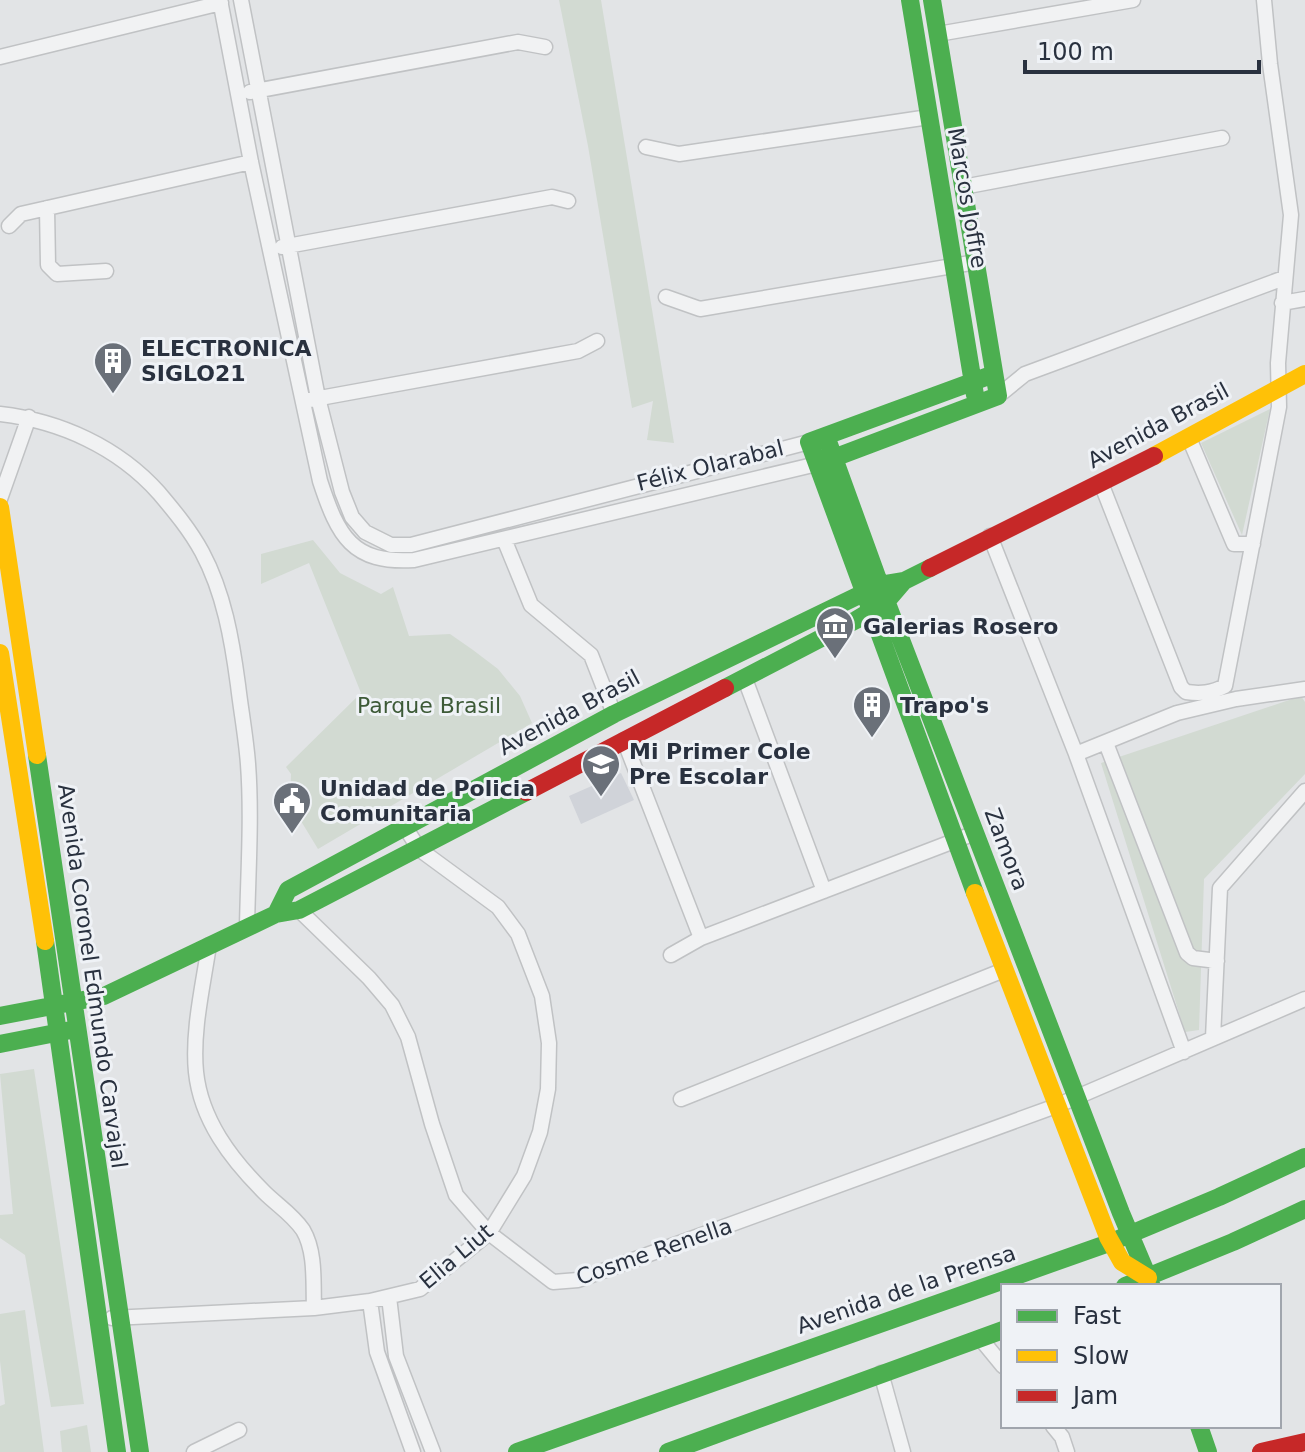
<svg xmlns="http://www.w3.org/2000/svg" width="1305" height="1452" viewBox="0 0 1305 1452" font-family="'DejaVu Sans',sans-serif">
	<rect width="100%" height="100%" fill="#e2e4e6"/>
	<!-- built -->
	<path fill="#d0d3d9" d="M621,773L634,800L581,824L569,796Z"/>
	<!-- green -->
	<path fill="#d2dad2" d="M559,0H601L674,443L647,440L653,401L632,408L588,146Z
		M1270,409L1242,535L1201,443Z
		M313,540L340,573L381,594L393,587L409,636L450,634L473,650L498,669L520,696L532,723L318,849L290,803L291,774L286,767L361,693L309,563L261,584V554Z
		M1301,696L1305,702V774L1204,879L1199,1030L1185,1032L1101,763Z
		M34,1069L84,1404L51,1407L25,1255L0,1238V1215L13,1214L0,1074Z
		M25,1310L44,1452H0V1406L5,1404L0,1361V1314Z
		M87,1425L91,1452H62L60,1431Z"/>
	<g fill="none" stroke-linecap="round" stroke-linejoin="round">
		<defs>
			<path id="street" d="M220,0L251,162L320,481C338,536 352,564 414,560L817,464
				M241,0L318,398L342,492L352,517L365,532L391,545H411L809,442
				M938,34L1133,0
				M0,57L221,3
				M250,92L518,42L545,47
				M646,147L679,154L929,117
				M963,187L1222,138
				M47,208L48,265L57,274L106,271
				M9,226L21,214L251,162
				M282,247L552,197L568,201
				M666,297L700,309L976,262
				M1282,303L1305,299
				M998,396L1025,374L1284,278
				M309,400L578,351L597,341
				M0,414C60,421 118,447 159,493C175,512 190,530 202,552C224,593 232,640 238,685C241,711 246,737 248,764C252,817 248,873 247,927
				M1189,438L1234,544H1253
				M1101,483L1181,687L1186,692C1201,694 1211,693 1225,686L1279,407L1278,363L1291,215L1270,64L1264,0
				M0,499L29,417
				M990,536L1076,754L1184,1052
				M504,539L531,605L591,655L614,714
				M745,679L824,891
				M624,740L701,938
				M1106,743L1187,953L1193,958L1217,961
				M1076,754L1177,713L1236,699L1305,689
				M299,910L369,978L392,1005L408,1037L432,1124L456,1195L489,1233L553,1282L578,1280L1056,1106L1305,999
				M209,945C203,986 192,1031 196,1072C201,1120 231,1159 264,1192C277,1205 292,1214 303,1230C316,1252 313,1283 314,1308
				M671,955L701,938L975,833
				M1213,1038L1220,888L1305,791
				M681,1099L1004,970
				M389,1297L396,1356L433,1452
				M370,1301L377,1352L413,1452
				M112,1318L314,1308L370,1301L420,1289L489,1233L524,1176L540,1132L548,1089L549,1043L542,996L518,934L498,907L419,849L405,827
				M980,1338L1003,1366
				M881,1373L903,1452
				M1053,1426L1062,1437L1067,1452
				M194,1452L239,1430"/>
		</defs>
		<!-- street casing -->
		<use href="#street" stroke="#c0c2c4" stroke-width="17"/>
		<!-- street -->
		<use href="#street" stroke="#f1f2f3" stroke-width="14"/>
		<!-- fast -->
		<path stroke="#4caf50" stroke-width="18" d="M910,0L975,395
			M826,436L880,585L1121,1213L1151,1284
			M823,462L998,396L932,0
			M725,688L856,620L886,602L904,581
			M37,755L140,1452
			M975,893L809,442L994,374
			M276,914L288,890L614,714L880,585L904,581L930,568
			M45,941L117,1452
			M0,1016L104,996L276,914L299,910L526,792
			M0,1044L71,1030
			M1125,1286L1233,1242L1305,1209
			M1199,1426L1208,1452
			M517,1452L1109,1243L1219,1197L1305,1157
			M668,1452L1003,1330"/>
		<!-- slow -->
		<path stroke="#ffc107" stroke-width="18" d="M1154,456L1305,374
			M0,507L37,755
			M0,653L45,941
			M975,893L1108,1237L1122,1262L1148,1278"/>
		<!-- jam -->
		<path stroke="#c62828" stroke-width="18" d="M930,568L1154,456
			M526,792L725,688
			M1261,1452L1305,1442"/>
	</g>
	<!-- icons -->
	<defs>
		<symbol id="building-pin" viewBox="-11 -11 22 30"><path d="M0 17L-7.5 6A9.5 9.5 0 1 1 7.5 6Z" fill="#6a7079" stroke="#eff2f6"/><path d="M-4-6H4V6H1V3H-1V6H-4ZM-2.5-4.3h1.7v1.8h-1.7ZM.8-4.3h1.7v1.8H.8ZM-2.5-1h1.7V.8h-1.7ZM.8-1h1.7V.8H.8Z" fill="#fff"/></symbol>
		<symbol id="museum-pin" viewBox="-11 -11 22 30"><path d="M0 17L-7.5 6A9.5 9.5 0 1 1 7.5 6Z" fill="#6a7079" stroke="#eff2f6"/><path d="M0-6L6-3V-2H-6V-3ZM-5-1h2V3h-2ZM-1-1h2V3h-2ZM3-1h2V3H3ZM-6 4H6V6H-6Z" fill="#fff"/></symbol>
		<symbol id="school-pin" viewBox="-11 -11 22 30"><path d="M0 17L-7.5 6A9.5 9.5 0 1 1 7.5 6Z" fill="#6a7079" stroke="#eff2f6"/><path d="M0-5L7-2L0 1L-7-2ZM-4 1L0 2.5L4 1V4Q0 6-4 4Z" fill="#fff"/></symbol>
		<symbol id="civic-pin" viewBox="-11 -11 22 30"><path d="M0 17L-7.5 6A9.5 9.5 0 1 1 7.5 6Z" fill="#6a7079" stroke="#eff2f6"/><path d="M-.6-6.5H3V-4.5H.6V-3L4-1V1h2V6H-6V1h2V-1L-.6-3ZM-1.2 2.5V6h2.4V2.5Z" fill="#fff"/></symbol>
	</defs>
	<g fill-rule="evenodd">
		<use href="#building-pin" x="91" y="339" width="44" height="60"/>
		<use href="#museum-pin" x="813" y="604" width="44" height="60"/>
		<use href="#building-pin" x="850" y="683" width="44" height="60"/>
		<use href="#school-pin" x="579" y="742" width="44" height="60"/>
		<use href="#civic-pin" x="270" y="779" width="44" height="60"/>
	</g>
	<g text-anchor="middle" stroke-width="6" stroke-linejoin="round" paint-order="stroke">
		<!-- street labels -->
		<g font-size="22" fill="#29313f" stroke="#eff2f6">
			<text transform="translate(968 198) rotate(80)" y="8">Marcos Joffre</text>
			<text transform="translate(1158 425) rotate(-28)" y="8">Avenida Brasil</text>
			<text transform="translate(710 465) rotate(-14)" y="8">Félix Olarabal</text>
			<text transform="translate(569 712) rotate(-28)" y="8">Avenida Brasil</text>
			<text transform="translate(1007 849) rotate(69)" y="8">Zamora</text>
			<text transform="translate(93 976) rotate(82)" y="8">Avenida Coronel Edmundo Carvajal</text>
			<text transform="translate(654 1251) rotate(-19)" y="8">Cosme Renella</text>
			<text transform="translate(456 1256) rotate(-40)" y="8">Elia Liut</text>
			<text transform="translate(906 1289) rotate(-19)" y="8">Avenida de la Prensa</text>
		</g>
		<!-- poi labels -->
		<g font-size="22" font-weight="bold" fill="#29313f" stroke="#eff2f6" text-anchor="start">
			<text x="141" y="356">ELECTRONICA<tspan x="141" dy="25">SIGLO21</tspan></text>
			<text x="863" y="634">Galerias Rosero</text>
			<text x="900" y="713">Trapo's</text>
			<text x="629" y="759">Mi Primer Cole<tspan x="629" dy="25">Pre Escolar</tspan></text>
			<text x="320" y="796">Unidad de Policia<tspan x="320" dy="25">Comunitaria</tspan></text>
		</g>
		<!-- park labels -->
		<g font-size="22" fill="#3d5a37" stroke="#eff2f6">
			<text x="429" y="713">Parque Brasil</text>
		</g>
	</g>
	<!-- legend -->
	<rect x="1001" y="1284" width="280" height="144" fill="#eff2f6" stroke="#a0a5ad" stroke-width="2"/>
	<rect x="1017" y="1310" width="40" height="12" fill="#4caf50" stroke="#a0a5ad" stroke-width="2"/>
	<text x="1073" y="1324" font-size="24" fill="#29313f">Fast</text>
	<rect x="1017" y="1350" width="40" height="12" fill="#ffc107" stroke="#a0a5ad" stroke-width="2"/>
	<text x="1073" y="1364" font-size="24" fill="#29313f">Slow</text>
	<rect x="1017" y="1390" width="40" height="12" fill="#c62828" stroke="#a0a5ad" stroke-width="2"/>
	<text x="1073" y="1404" font-size="24" fill="#29313f">Jam</text>
	<!-- scale -->
	<path d="M1025 60v12h234v-12" fill="none" stroke="#29313f" stroke-width="4"/>
	<text x="1037" y="60" font-size="24" fill="#29313f" stroke="#eff2f6" stroke-width="6" paint-order="stroke">100 m</text>
</svg>
